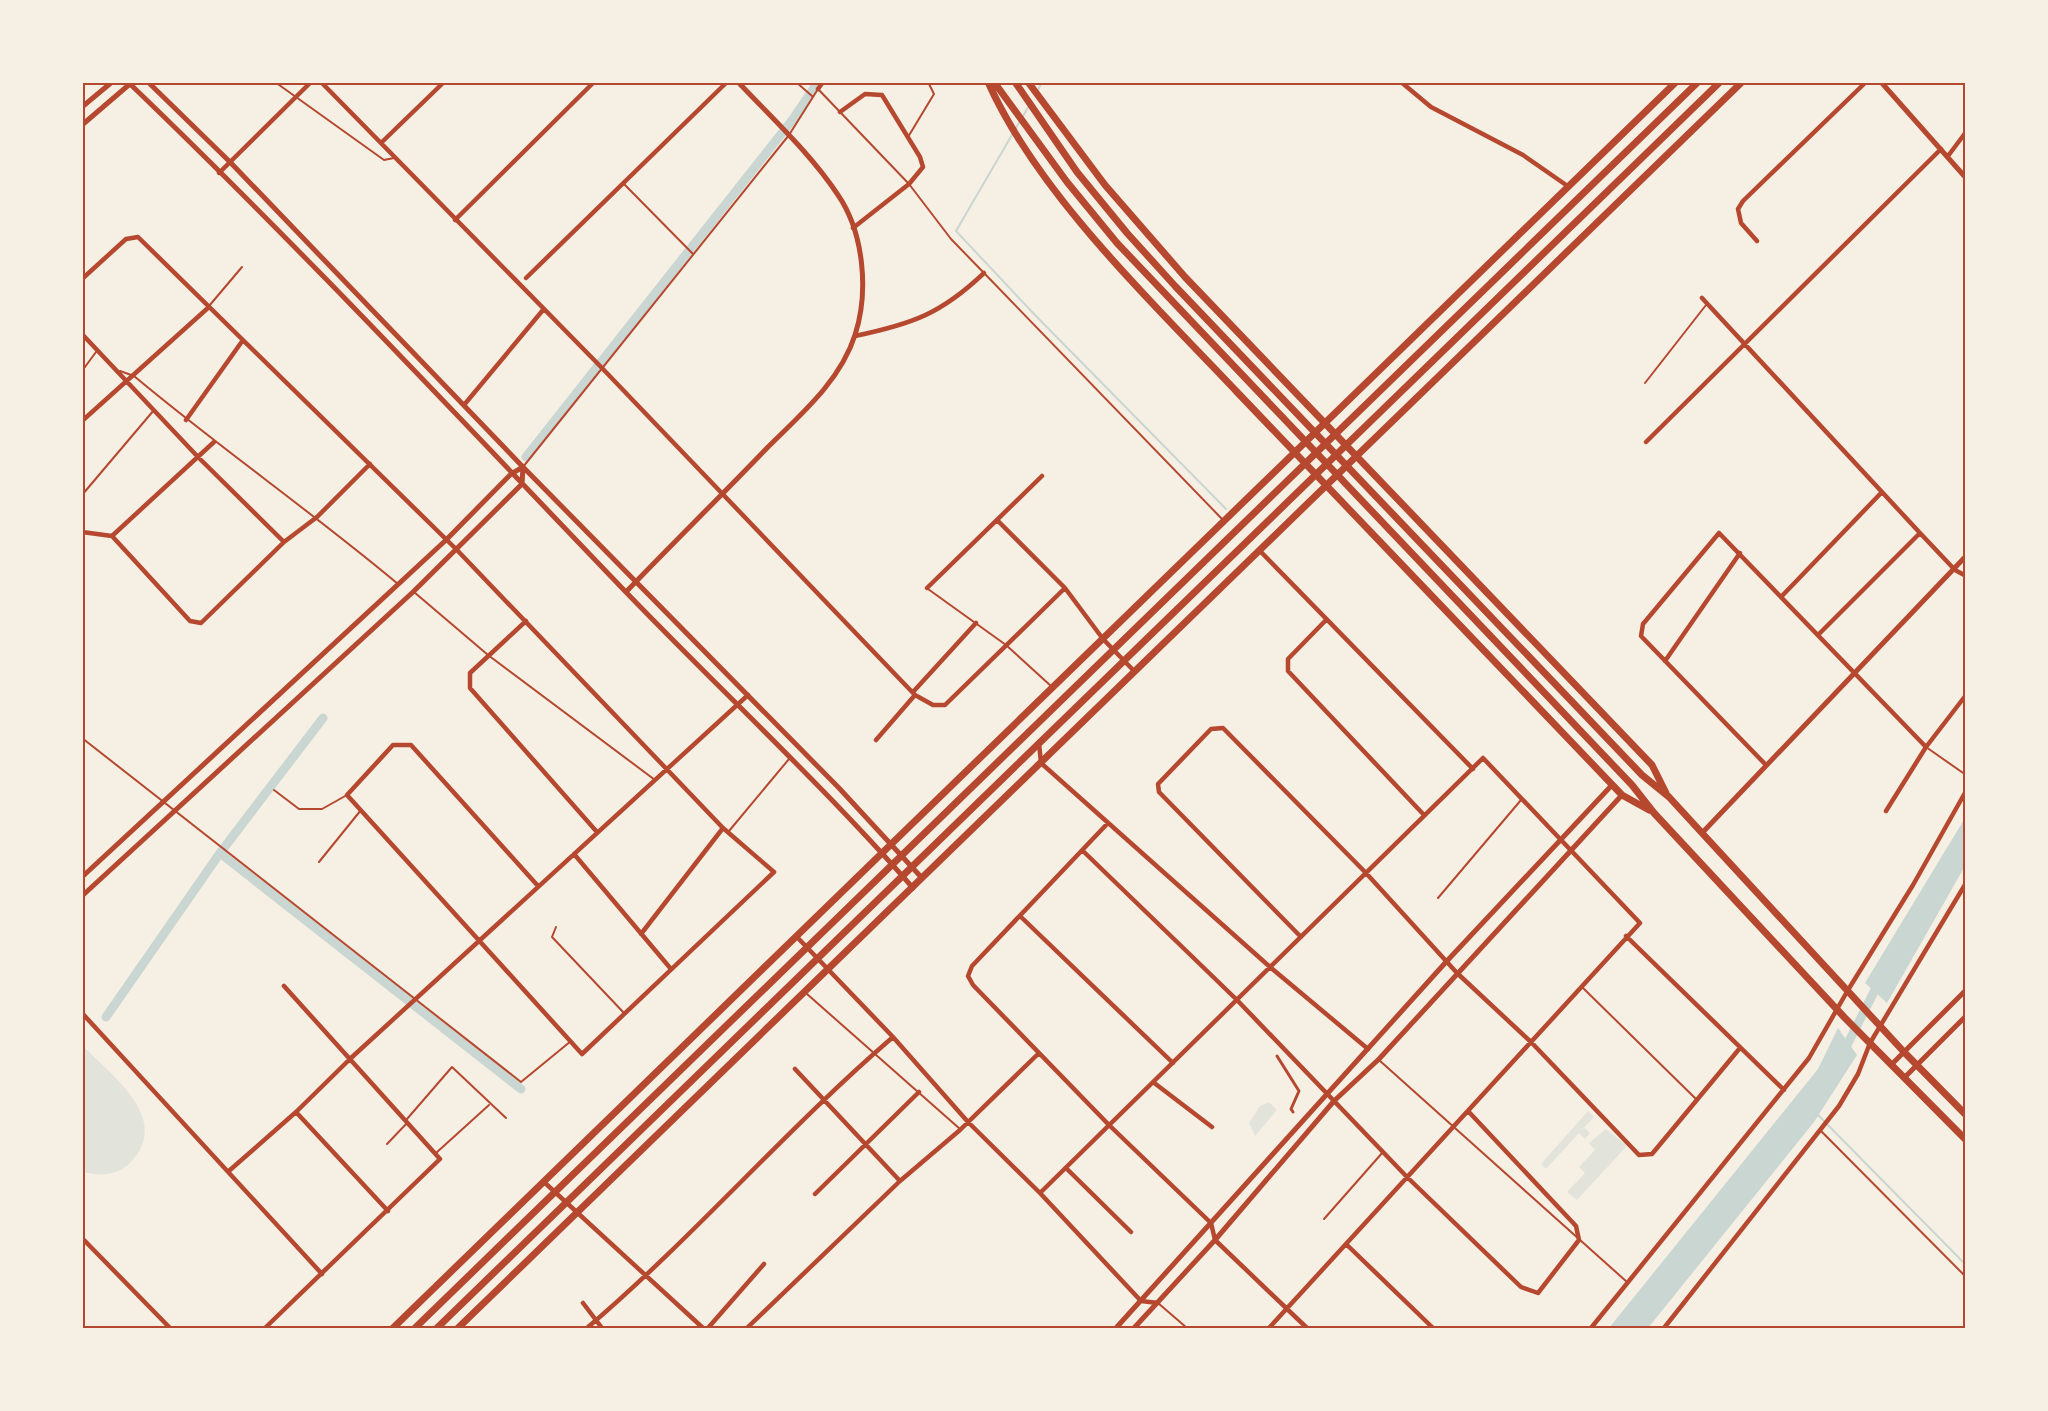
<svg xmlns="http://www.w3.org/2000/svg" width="2048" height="1411" viewBox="0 0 2048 1411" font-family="Commissioner,sans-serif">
	<rect width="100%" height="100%" fill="#f6efe4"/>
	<!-- green -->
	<path fill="#e2e4dc" d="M83,1046C112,1076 173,1119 130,1163C117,1176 100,1176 83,1172Z
		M1269,1102L1277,1110L1255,1136L1249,1123L1260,1106Z
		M1588,1111L1594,1117L1582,1130L1585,1128L1590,1133L1585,1139L1579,1133L1546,1169L1541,1164Z
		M1606,1129L1627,1146L1577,1200L1567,1192L1585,1173L1579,1167L1595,1150L1589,1143Z"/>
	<!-- water -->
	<path fill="#c9d6d2" d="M1965,818V866L1887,1003L1865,983Z
		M1838,1028L1857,1055L1814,1122L1648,1328H1609L1818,1069Z"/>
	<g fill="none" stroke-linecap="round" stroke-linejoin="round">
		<!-- stream -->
		<path stroke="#c9d6d2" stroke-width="2" d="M1038,90L1042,82
			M1023,116L1029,106
			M1020,121L956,231L1034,314L1226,509
			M1816,1113L1966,1265"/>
		<!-- canal -->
		<path stroke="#c9d6d2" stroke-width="9" d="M526,457L793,119L818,82
			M220,853L521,1089
			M106,1017L220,853L323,718
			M1843,1053L1879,982"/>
		<!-- service -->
		<path stroke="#b5482f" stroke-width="2" d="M275,82L384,160L394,158
			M796,82L812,96
			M908,137L934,94L928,82
			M624,184L693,254
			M209,306L242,267
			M82,371L96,352
			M120,371L134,376C220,448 312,512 398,584
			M1645,383L1706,305
			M523,467L789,135L818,89L909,184L951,239L984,273L1223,520
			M82,495L154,410
			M928,589L1006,645L1051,686
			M414,592L488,655L655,780
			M82,738L521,1082L571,1041
			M1926,747L1966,775
			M274,790L299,809H322L347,795
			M729,831L789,759
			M319,862L361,810
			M1438,898L1521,800
			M556,927L552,937L624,1013
			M1581,986L1697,1100
			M807,994L960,1129
			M1379,1060L1627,1282
			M407,1119L452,1067L506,1118
			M1821,1131L1966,1277
			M387,1144L408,1122
			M436,1153L489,1105
			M1324,1219L1383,1152
			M1158,1303L1187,1328"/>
		<!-- pedestrian -->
		<path stroke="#b5482f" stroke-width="3" d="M1277,1056L1299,1091L1291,1109L1293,1112"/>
		<!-- minor -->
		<path stroke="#b5482f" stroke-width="4.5" d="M321,82L602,368L915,695L933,705H945L1065,588
			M1401,82L1431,107L1523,155L1569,187
			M818,89L823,82
			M840,112L865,94L882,95L920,157L923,167L909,184L853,228
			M382,142L444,82
			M1948,156L1966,132
			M219,173L311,82
			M455,220L594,82
			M1757,241L1741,223L1738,209L1743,201L1866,82
			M526,278L727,82
			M82,279L126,239L138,237L457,550L723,828L774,872L582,1054L347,795L393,745H411L538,886
			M1702,298L1920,533L1955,570L1966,576
			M82,334L198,457L284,542
			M855,336C912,324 941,314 984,273
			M464,405L543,310
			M186,420L243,340
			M82,421L209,307
			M1646,442L1941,149
			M997,520L1065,588L1103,639L1135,672
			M82,532L112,536L214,442
			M112,536L190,621L201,623L284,542L317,517L370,464
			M1260,551L1473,769
			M927,588L1042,476
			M1781,597L1882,492
			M1326,620L1288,659V671L1424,815
			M526,621L470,673V688L597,832
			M1818,635L1920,533
			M1665,661L1740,553
			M913,692L976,623
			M876,740L915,695
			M1039,743L1041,763L1270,967L1368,1049
			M1766,765L1641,636L1643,624L1719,533L1926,747
			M1886,811L1926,747L1966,695
			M1107,824L972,966L968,976L973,985L1109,1125L1211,1223L1215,1240L1307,1328
			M1083,851L1237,1000L1407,1177L1521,1287L1538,1293L1579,1240L1576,1226L1468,1111
			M574,854L671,969
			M1020,916L1173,1063
			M641,934L723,828
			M796,936L893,1037L968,1122L1040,1193L1141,1301L1158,1303
			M1626,936L1784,1090
			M1301,937L1159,792L1158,784L1211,729L1223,728L1366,873L1457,973L1531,1042L1639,1155L1652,1154L1740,1048
			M82,1013L322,1274
			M795,1069L900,1181
			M1153,1082L1212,1127
			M296,1112L388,1211
			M1066,1168L1131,1232
			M230,1170L296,1112L351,1058L748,695
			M544,1182L703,1328
			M1040,1193L1483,758L1640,923L1269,1328
			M815,1194L919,1092
			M82,1238L170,1328
			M1346,1244L1433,1328
			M583,1303L602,1328
			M265,1328L440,1159L284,986
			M587,1328C694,1237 786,1129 893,1037
			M708,1328L764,1264
			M747,1328L900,1181L960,1130L1038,1054
			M1591,1328L1809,1058L1848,990L1913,885L1966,791
			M1664,1328L1839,1106L1858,1074L1870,1043L1966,883"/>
		<!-- tertiary -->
		<path stroke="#b5482f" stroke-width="5" d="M128,82C298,245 459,418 622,588C718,688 821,783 913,888
			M148,82L230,162L523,467L839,788L922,878
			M1881,82L1966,178
			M82,107L112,82
			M82,125L131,83
			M626,592C672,544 720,497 766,449C799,416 840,382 855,335C869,292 864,233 838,195C811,154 772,118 738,82
			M1702,833L1966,556
			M82,877L446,540L511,474L523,467
			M82,896L413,592L522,484L523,467
			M1891,1065L1966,990
			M1904,1078L1966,1016
			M1116,1328L1446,962L1612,785
			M1134,1328L1215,1240L1334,1101L1379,1059L1622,795"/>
		<!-- primary -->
		<path stroke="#b5482f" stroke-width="7" d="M988,82C1038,194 1153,303 1237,392C1365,527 1494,660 1622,795L1649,810
			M994,82L1067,182L1117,243L1632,785L1654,813L1844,1017L1966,1140
			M1015,82L1077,172L1127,233L1175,286L1642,775L1669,797L1702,833L1904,1052L1966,1115
			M1028,82L1105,185L1185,277L1652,765L1666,793
			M393,1328L1676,82
			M415,1328L1698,82
			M437,1328L1720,82
			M458,1328L1742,82"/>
	</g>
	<!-- border -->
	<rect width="2048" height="1411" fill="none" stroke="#f6efe4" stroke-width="168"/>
	<rect x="84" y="84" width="1880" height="1243" fill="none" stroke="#b5482f" stroke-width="2"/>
</svg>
